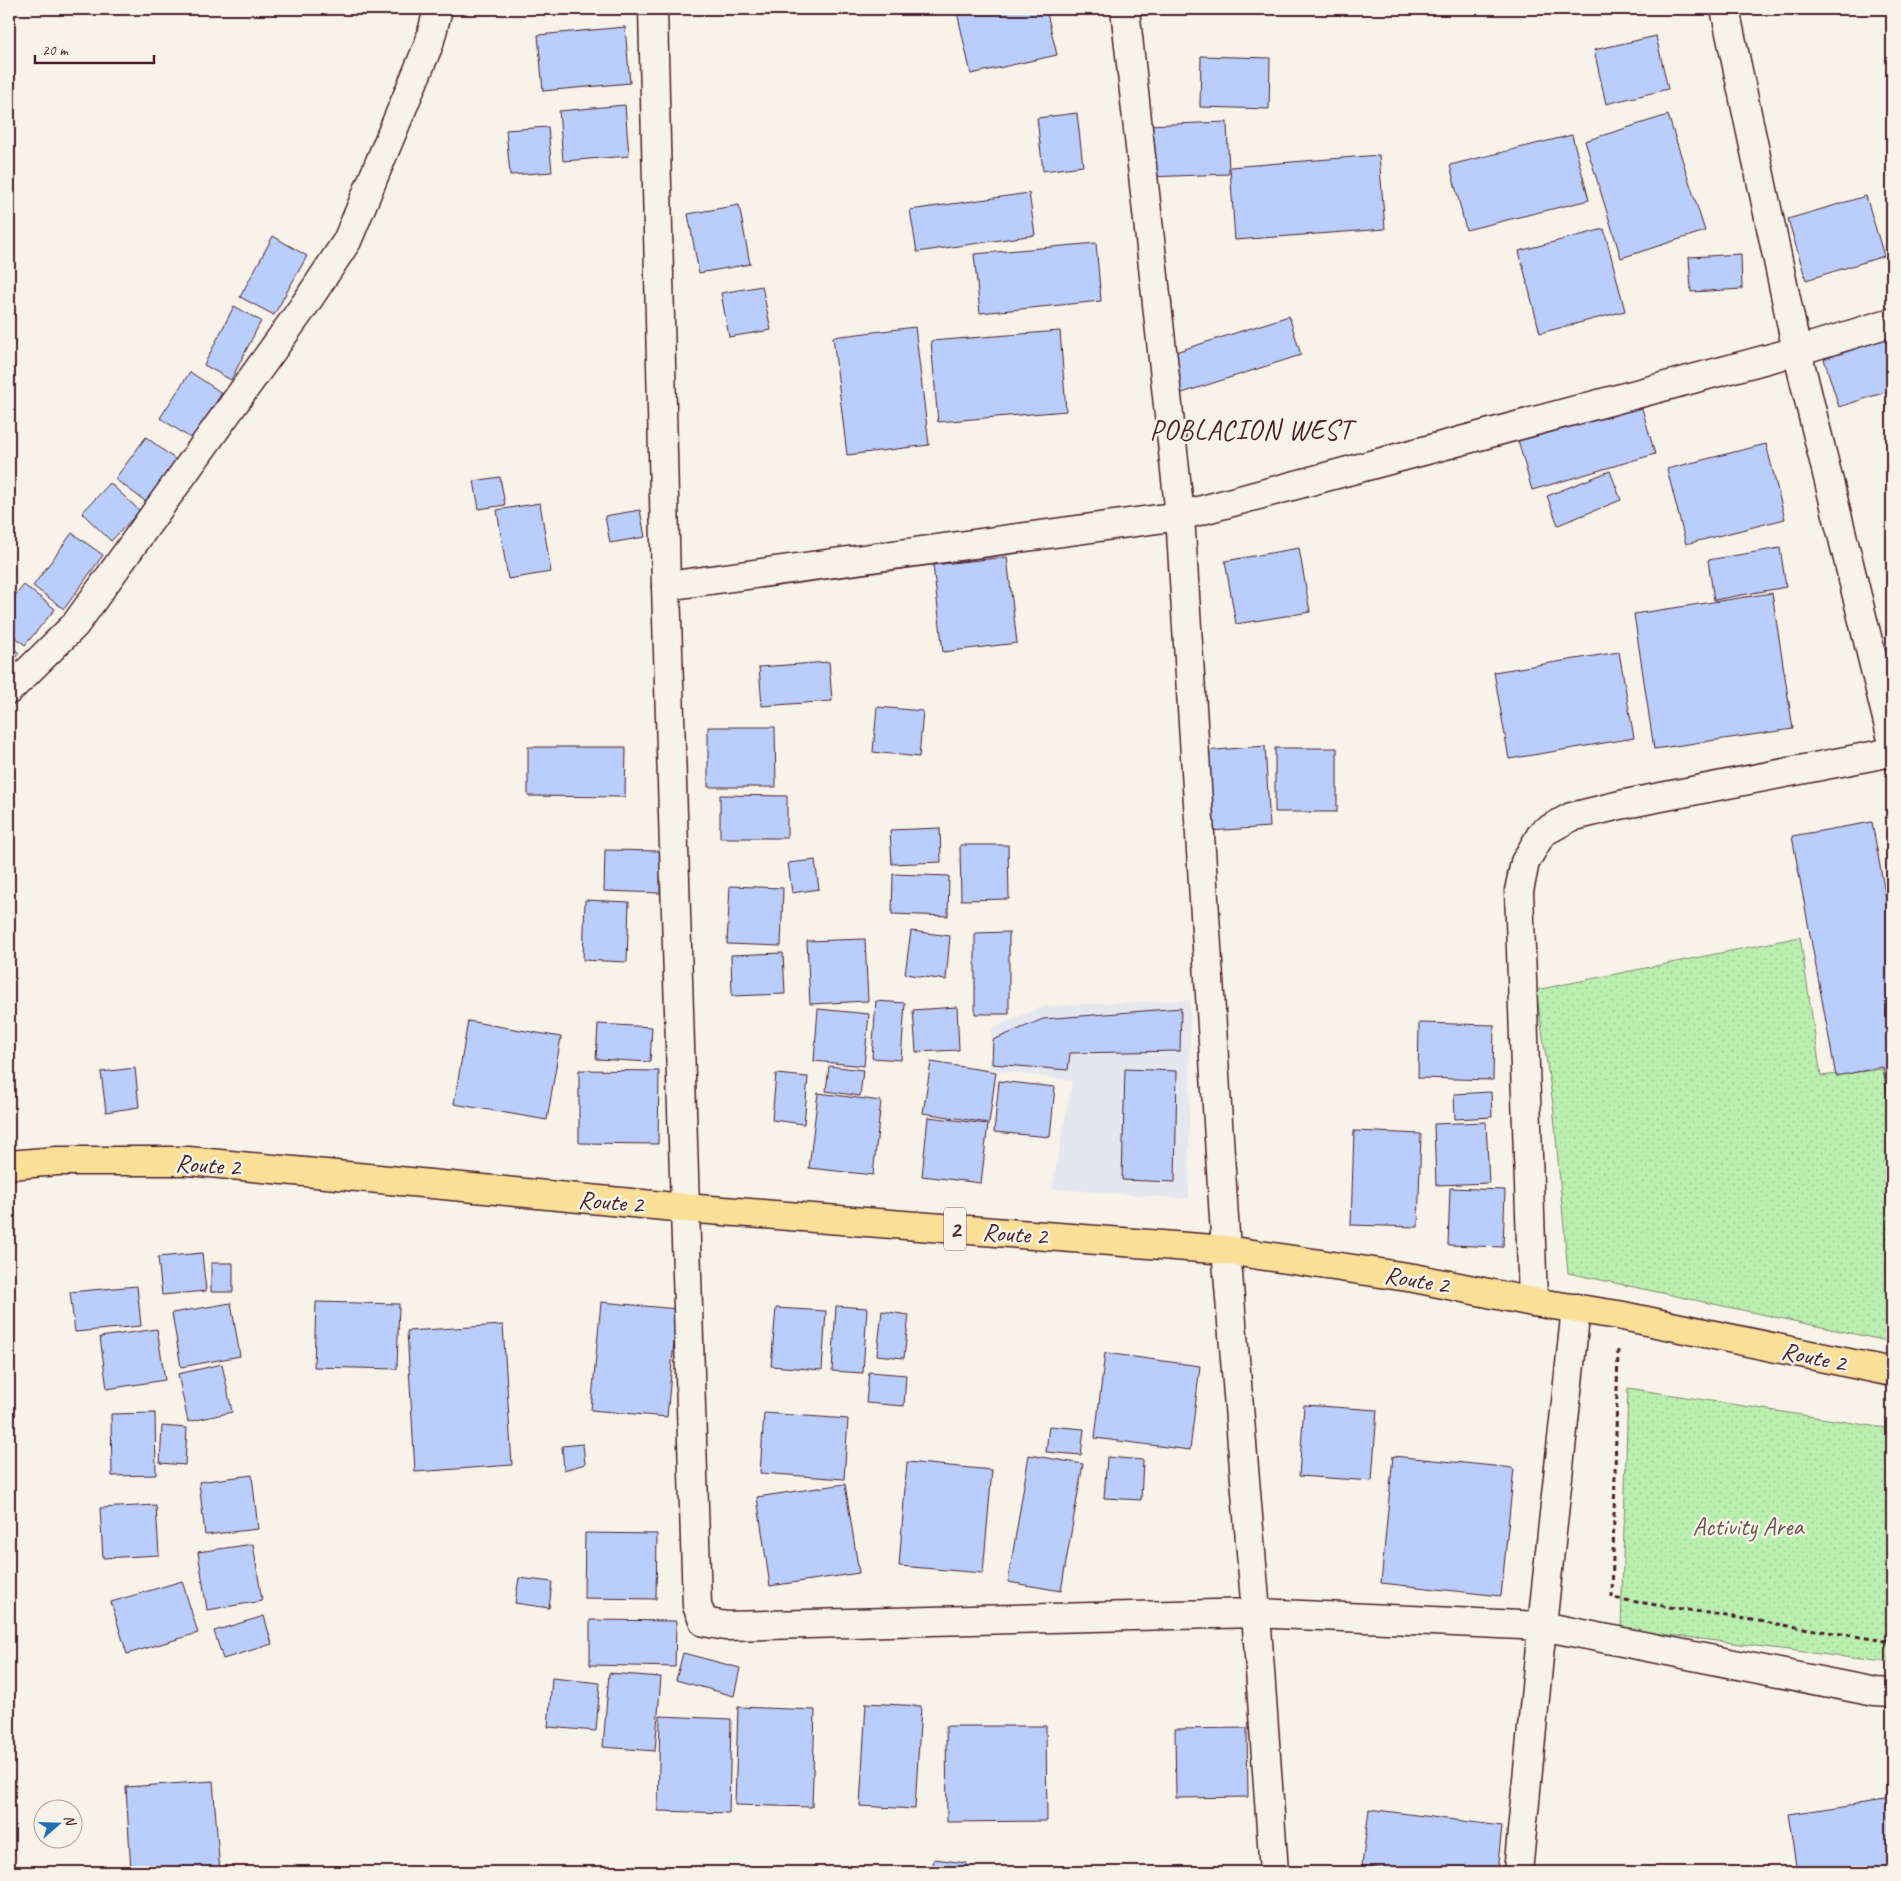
<svg xmlns="http://www.w3.org/2000/svg" width="1901" height="1881" viewBox="0 0 1901 1881" font-family="Caveat,sans-serif">
	<defs>
		<pattern id="grass-dots" width="8" height="8" patternUnits="userSpaceOnUse" patternTransform="scale(1.25)"><rect width="8" height="8" fill="#baefb0"/><path d="M2 2h.1M6 6h.1" fill="none" stroke="#a1cc98" stroke-width="1.8" stroke-linecap="round"/></pattern>
	</defs>
	<rect width="100%" height="100%" fill="#f7f3e8"/>
	<filter id="ink" filterUnits="userSpaceOnUse"><feTurbulence type="fractalNoise" baseFrequency=".02" numOctaves="2"/><feDisplacementMap in="SourceGraphic" scale="10" xChannelSelector="R" yChannelSelector="G"/><feConvolveMatrix kernelMatrix="1 2 1 2 8 2 1 2 1" color-interpolation-filters="sRGB"/></filter>
	<g filter="url(#ink)">
		<!-- built -->
		<path fill="#e4e8ee" d="M1190,1000L1189,1199L1052,1189L1072,1081L989,1069L992,1028L1044,1006Z"/>
		<!-- grass -->
		<path fill="url(#grass-dots)" stroke="#82876e" d="M1800,937L1821,1076L1892,1068V1342L1568,1273L1553,1104L1536,990Z
			M1628,1388L1892,1429V1663L1621,1629Z"/>
		<!-- building -->
		<path fill="#b9cefd" stroke="#4a1f2b" d="M596,9H633L632,15Z
			M972,9H1046L1057,55L971,74L957,12Z
			M1133,9H1230L1134,16Z
			M625,27L630,83L543,91L538,35Z
			M1656,36L1668,89L1606,104L1594,50Z
			M1201,56L1270,58L1269,109L1200,107Z
			M625,105L629,156L563,161L559,111Z
			M1077,113L1083,166L1043,171L1037,118Z
			M1668,115L1705,231L1621,258L1585,141Z
			M1227,122L1229,174L1147,177L1145,125Z
			M548,127L552,172L510,175L506,130Z
			M1572,135L1589,200L1466,230L1450,165Z
			M1379,155L1385,229L1235,240L1230,167Z
			M1029,193L1035,235L917,252L910,210Z
			M1866,196L1884,256L1806,280L1788,219Z
			M739,205L750,264L699,273L688,214Z
			M1604,229L1625,311L1540,333L1519,251Z
			M273,236L307,256L274,315L240,297Z
			M1096,243L1101,301L980,313L974,254Z
			M1741,254L1742,289L1691,292L1689,257Z
			M762,286L771,330L729,337L721,293Z
			M234,306L261,321L231,380L204,365Z
			M1289,316L1301,355L1182,393L1169,354Z
			M915,327L929,445L847,455L833,337Z
			M1060,331L1066,411L938,422L931,341Z
			M1892,337V390L1839,407L1824,359Z
			M190,372L222,393L192,439L160,418Z
			M1641,405L1655,454L1532,490L1518,440Z
			M146,437L180,463L149,504L115,479Z
			M1766,444L1785,519L1686,544L1667,469Z
			M1610,471L1621,500L1558,525L1547,496Z
			M500,477L505,505L479,509L474,481Z
			M110,483L140,511L111,541L82,513Z
			M540,503L551,572L508,579L497,510Z
			M640,510L645,537L610,543L605,516Z
			M72,533L103,555L64,609L33,586Z
			M1299,548L1310,612L1236,624L1225,561Z
			M1780,548L1786,587L1714,600L1708,560Z
			M1007,557L1017,643L943,652L933,565Z
			M24,585L55,609L25,645L9,632V603Z
			M1772,593L1793,729L1654,749L1634,614Z
			M9,644L19,653L9,666Z
			M1619,652L1634,738L1509,759L1494,672Z
			M829,662L832,701L762,706L759,667Z
			M877,707L923,711L919,757L873,752Z
			M708,727H775L776,787H708Z
			M1265,746L1270,827L1209,831L1204,751Z
			M528,747H626L625,797L528,796Z
			M1275,748H1337V812H1275Z
			M720,795L787,796V838H720Z
			M1872,822L1892,932L1891,1120L1883,1067L1836,1076L1792,836Z
			M940,828L941,862L892,864L890,830Z
			M960,845H1008L1009,899L961,900Z
			M605,850L661,851L660,893L604,891Z
			M815,860L819,889L792,893L788,863Z
			M893,874L949,876L948,916L892,914Z
			M730,886L783,888L781,946L727,944Z
			M585,900L629,902L627,962L583,960Z
			M911,931L950,936L946,980L905,974Z
			M1009,932V1014H975V933Z
			M865,939L868,1001L810,1004L807,941Z
			M783,953L785,994L732,996L731,955Z
			M876,1001L905,1003L901,1060L872,1058Z
			M957,1007L959,1050L916,1052L913,1010Z
			M1181,1008L1180,1051L1070,1053L1068,1070L992,1064L993,1040L1043,1019Z
			M818,1009L869,1014L864,1066L814,1061Z
			M468,1021L561,1037L547,1120L454,1104Z
			M1419,1023L1494,1025L1493,1080L1418,1078Z
			M598,1024L652,1027L650,1062L596,1059Z
			M931,1062L996,1072L989,1123L923,1113Z
			M829,1066L863,1070L860,1096L826,1091Z
			M135,1068L139,1107L106,1112L101,1072Z
			M1125,1069L1177,1071L1175,1182L1122,1180Z
			M579,1070L659,1071L658,1144L579,1143Z
			M776,1074L808,1077L804,1124L772,1120Z
			M999,1081L1055,1087L1050,1137L994,1132Z
			M1491,1092L1492,1117L1455,1119L1454,1094Z
			M818,1093L881,1101L873,1175L809,1168Z
			M928,1117L988,1124L981,1183L922,1176Z
			M1486,1122L1489,1183L1436,1185L1434,1124Z
			M1354,1131L1421,1134L1418,1227L1351,1225Z
			M1450,1188L1505,1190L1503,1247L1448,1245Z
			M202,1253L206,1291L162,1295L158,1257Z
			M211,1263H233V1292H211Z
			M137,1286L141,1326L75,1332L70,1292Z
			M316,1302L399,1304L397,1369L314,1367Z
			M601,1302L677,1309L667,1417L591,1410Z
			M231,1303L240,1356L181,1367L172,1313Z
			M836,1306L867,1308L863,1373L832,1371Z
			M776,1308L826,1311L822,1370L771,1366Z
			M882,1311L909,1315L904,1358L877,1355Z
			M503,1325L512,1465L415,1472L407,1331Z
			M157,1329L165,1380L107,1389L100,1337Z
			M1105,1353L1200,1366L1190,1450L1095,1438Z
			M222,1364L232,1412L188,1422L178,1374Z
			M869,1372L906,1375L904,1406L866,1403Z
			M1304,1405L1377,1410L1372,1481L1299,1476Z
			M155,1413L156,1475L112,1476L111,1414Z
			M764,1413L848,1419L844,1479L760,1473Z
			M162,1426L187,1428L185,1465L160,1463Z
			M1049,1426L1084,1429L1081,1455L1046,1452Z
			M583,1444L585,1464L564,1470L562,1446Z
			M1029,1455L1083,1464L1061,1591L1008,1582Z
			M1393,1456L1514,1468L1501,1596L1381,1583Z
			M1107,1457L1143,1460L1141,1500L1104,1498Z
			M907,1462L992,1470L983,1573L899,1566Z
			M252,1475L258,1529L205,1535L199,1482Z
			M845,1484L859,1573L770,1586L757,1497Z
			M156,1505L159,1555L103,1558L100,1508Z
			M585,1533L657,1534L656,1599L584,1598Z
			M253,1544L262,1601L207,1610L198,1552Z
			M519,1578L552,1582L549,1608L515,1603Z
			M182,1581L198,1633L127,1654L111,1602Z
			M264,1616L272,1644L223,1659L214,1631Z
			M590,1620L676,1621L675,1667L590,1665Z
			M683,1653L740,1668L734,1696L676,1680Z
			M609,1673L661,1677L655,1751L603,1747Z
			M552,1678L600,1683L596,1731L548,1727Z
			M866,1703L921,1706L915,1809L860,1806Z
			M738,1707L815,1710L812,1807L735,1805Z
			M660,1716L731,1719L729,1813L658,1811Z
			M946,1726H1046L1047,1821L947,1822Z
			M1247,1728L1248,1797L1176,1798L1175,1729Z
			M213,1781L220,1872H131L126,1787Z
			M1892,1799V1872H1797L1788,1814Z
			M1369,1809L1502,1826L1497,1872H1410L1362,1866Z
			M934,1859L967,1863L966,1872H932Z"/>
		<g fill="none" stroke-linecap="round" stroke-linejoin="round">
			<defs>
				<path id="minor" d="M1125,9L1180,516L1226,1250L1256,1613L1274,1872
					M1725,9L1797,351L1892,739
					M666,586L1180,516L1797,351L1892,322
					M9,690L75,625L304,306L347,241L429,44L438,9
					M685,1208L697,1606L704,1622L726,1626L1256,1613L1542,1626L1875,1692L1892,1693
					M1533,1302L1519,891L1525,862L1542,833L1571,817L1620,805L1892,752
					M1518,1872L1542,1626L1576,1308"/>
				<path id="secondary" d="M653,9L666,586L685,1208"/>
				<path id="trunk" d="M9,1165L57,1161H188L685,1208L1226,1250L1414,1278L1533,1302L1618,1315L1892,1372"/>
			</defs>
			<!-- minor casing -->
			<use href="#minor" stroke="#4a1f2b" stroke-width="31"/>
			<!-- secondary casing -->
			<use href="#secondary" stroke="#4a1f2b" stroke-width="31"/>
			<!-- trunk casing -->
			<use href="#trunk" stroke="#4a1f2b" stroke-width="31"/>
			<!-- path -->
			<path stroke="#4a1f2b" stroke-width="3" stroke-dasharray="5 4" stroke-linecap="butt" d="M1618,1350L1612,1598L1892,1642"/>
			<!-- minor -->
			<use href="#minor" stroke="#f7f3e8" stroke-width="28"/>
			<!-- secondary -->
			<use href="#secondary" stroke="#f7f3e8" stroke-width="28"/>
			<!-- trunk -->
			<use href="#trunk" stroke="#fadf96" stroke-width="28"/>
		</g>
	</g>
	<g text-anchor="middle" stroke-width="5" stroke-linejoin="round" paint-order="stroke">
		<!-- shield labels -->
		<rect fill="#f7f3e8" stroke="#7e5f64" stroke-width="1" x="944" y="1207.5" width="22" height="43" rx="4"/>
		<g font-size="24" font-weight="bold" fill="#4a1f2b">
			<text x="955" y="1237">2</text>
		</g>
		<!-- street labels -->
		<g font-size="25" fill="#4a1f2b" stroke="#f7f3e8">
			<text transform="translate(208 1164) rotate(4)" y="9">Route 2</text>
			<text transform="translate(611 1201) rotate(5)" y="9">Route 2</text>
			<text transform="translate(1015 1233) rotate(4)" y="9">Route 2</text>
			<text transform="translate(1417 1279) rotate(10)" y="9">Route 2</text>
			<text transform="translate(1814 1356) rotate(12)" y="9">Route 2</text>
		</g>
		<!-- park labels -->
		<g font-size="25" fill="#66534c" stroke="#f7f3e8">
			<text x="1748" y="1535">Activity Area</text>
		</g>
		<!-- quarter labels -->
		<g font-size="28" letter-spacing="1" fill="#4a1f2b" stroke="#f7f3e8">
			<text x="1251" y="439">POBLACION WEST</text>
		</g>
	</g>
	<!-- margin -->
	<rect width="1901" height="1881" fill="none" stroke="#f7f3e8" stroke-width="30"/>
	<rect x="15" y="15" width="1871" height="1851" fill="none" stroke="#4a1f2b" stroke-width="2" filter="url(#ink)"/>
	<!-- north arrow -->
	<g transform="translate(58 1824) rotate(70)"><circle r="24" fill="#f7f3e8" stroke="#b29e9c"/>
	<path d="M0-4L9 19L0 12L-9 19Z" fill="#1f6fb2"/>
	<text y="-8" font-size="14" font-weight="bold" text-anchor="middle" fill="#4a1f2b">N</text>
	</g>
	<!-- scale -->
	<path d="M35 55v8h119v-8" fill="none" stroke="#4a1f2b" stroke-width="2.5"/>
	<text x="42" y="55" font-size="15" fill="#4a1f2b" stroke="#f7f3e8" stroke-width="4" paint-order="stroke">20 m</text>
</svg>
